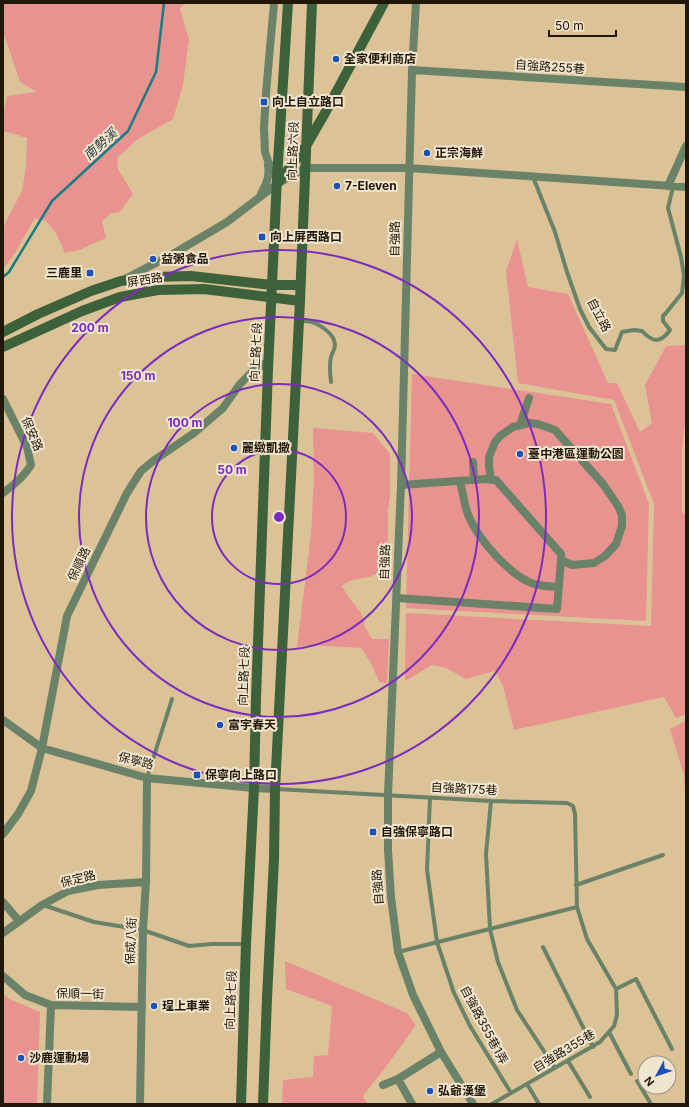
<svg xmlns="http://www.w3.org/2000/svg" width="689" height="1107" viewBox="0 0 689 1107" font-family="Inter,'Noto Sans TC',sans-serif">
	<rect width="100%" height="100%" fill="#dbc397"/>
	<!-- green -->
	<path fill="#e89390" d="M3,3H185L180,9L189,40L183,85L173,119L138,139L117,158L118,169L133,194L120,212L112,213L102,221L106,238L79,250L65,253L56,233L46,221L35,218L15,253L3,269V227L22,191L26,167L27,138L3,131V116L7,96L37,92L20,82L3,32Z
		M517,239L528,287L568,294L608,383H617L640,432L652,423L645,385L666,346L686,345V415L682,448V512L686,515V714L676,718L664,697L514,730L503,686L495,671L466,679L446,668L432,665L405,681L406,613L651,626L654,504L614,400L518,383L506,271Z
		M412,374L611,404L649,504L646,621L406,608Z
		M313,428L373,433L390,454V496L388,510V546L386,568C382,571 379,574 375,575C364,580 352,577 342,586L347,595L361,613L365,627L372,639H389L387,683L379,682L371,663L361,648L310,645L297,647L311,534L314,479Z
		M686,721V810L684,775L670,729Z
		M285,961L407,1013L416,1025L385,1068L363,1096L367,1104H282L283,1080L313,1077L314,1056L328,1055L332,1006L286,989Z
		M3,993L9,999L40,1012L37,1104H3Z"/>
	<g fill="none" stroke-linecap="round" stroke-linejoin="round">
		<!-- stream -->
		<path stroke="#167d84" stroke-width="2.5" d="M3,277L9,272L52,201L128,131L156,72L164,3"/>
		<!-- lane -->
		<path stroke="#6a8267" stroke-width="4" d="M533,177L555,232L567,272L580,309L589,327L606,349L615,350L622,332L634,330L642,331C653,343 661,343 670,330L663,321V316L666,313L682,293L684,276L681,257L668,208L673,187
			M299,322C301,322 303,321 305,321C316,321 335,333 335,345C335,349 332,353 331,357C329,365 330,374 331,382
			M147,778L172,699
			M276,789L491,801L567,803L573,806L575,814L577,907L587,939L616,989L617,1015L614,1026L600,1042L492,1104
			M430,798L427,870L437,942L454,993L470,1026L511,1093
			M491,801L486,854L490,929L498,962L517,1010L555,1068
			M576,885L663,855
			M43,905L94,922L143,930L189,946L212,944H245
			M543,947L593,1047
			M398,952L577,907
			M616,989L636,979L672,1049
			M609,1032L631,1074
			M568,1061L590,1097
			M637,1081L651,1104
			M527,1084L539,1104"/>
		<!-- street -->
		<path stroke="#6a8267" stroke-width="8" d="M274,3L266,93L264,128L265,152L268,161L277,178
			M416,3L412,70L401,485L388,795V850L391,897L398,952L413,995L441,1052L473,1104
			M412,70L686,87
			M668,186L686,146
			M261,194C266,184 270,177 268,165
			M125,279L173,254L227,222L277,184L305,168H409L686,187
			M3,399L27,447L31,465C24,477 14,485 3,493
			M520,425L529,398
			M473,462L474,480
			M491,480L489,467V457L495,442L500,436L513,427L529,423L538,424L555,430L603,484L618,506L622,515V526L616,544L605,556L594,563L572,565L561,560
			M460,481C463,493 464,505 469,517C479,540 510,576 534,584C542,586 551,587 559,587
			M397,598L557,609L561,560V554L496,480L485,479L401,485
			M3,720L42,748L147,778L254,788L275,789
			M3,834L18,814L31,791L42,748L67,616L127,493L141,471L153,461L194,433L223,408L240,384L253,371L269,361
			M3,902L19,921
			M3,933L42,905L68,891L98,885L146,882
			M3,976L25,995L51,1005L142,1007
			M398,1079L412,1104
			M383,1085L398,1079L441,1052
			M47,1104L51,1005
			M140,1104L143,930L146,882L147,778"/>
		<!-- secondary -->
		<path stroke="#3d613a" stroke-width="10" d="M277,184L306,146L325,113L384,3
			M3,332L38,314L91,291L121,281L153,277L191,276L272,285H300
			M3,347L82,311L120,297L158,290L204,289L300,301
			M241,1104L246,944L254,788L256,698L268,369L277,178L288,3
			M263,1104L267,998L274,859L275,789L300,301L312,3"/>
	</g>
	<!-- distance rings -->
	<g fill="none" stroke="#7b2cbf" stroke-width="2">
		<circle cx="279" cy="517" r="67"/>
		<circle cx="279" cy="517" r="133"/>
		<circle cx="279" cy="517" r="200"/>
		<circle cx="279" cy="517" r="267"/>
	</g>
	<!-- markers -->
	<g fill="#1a51bd" stroke="#f2e5cf" stroke-width="1.5">
		<circle cx="336" cy="59" r="4"/>
		<rect x="260" y="98" width="8" height="8" rx="2"/>
		<circle cx="427" cy="153" r="4"/>
		<circle cx="337" cy="186" r="4"/>
		<rect x="258" y="233" width="8" height="8" rx="2"/>
		<circle cx="153" cy="259" r="4"/>
		<rect x="86" y="269" width="8" height="8" rx="2"/>
		<circle cx="234" cy="448" r="4"/>
		<circle cx="520" cy="454" r="4"/>
		<circle cx="220" cy="725" r="4"/>
		<rect x="193" y="771" width="8" height="8" rx="2"/>
		<rect x="369" y="828" width="8" height="8" rx="2"/>
		<circle cx="154" cy="1006" r="4"/>
		<circle cx="21" cy="1058" r="4"/>
		<circle cx="430" cy="1091" r="4"/>
	</g>
	<g text-anchor="middle" stroke-width="4" stroke-linejoin="round" paint-order="stroke">
		<!-- poi labels -->
		<g font-size="12" font-weight="bold" fill="#201707" stroke="#f2e5cf" text-anchor="start">
			<text x="344" y="63">全家便利商店</text>
			<text x="272" y="106">向上自立路口</text>
			<text x="435" y="157">正宗海鮮</text>
			<text x="345" y="190">7-Eleven</text>
			<text x="270" y="241">向上屏西路口</text>
			<text x="161" y="263">益粥食品</text>
			<text x="82" y="277" text-anchor="end">三鹿里</text>
			<text x="242" y="452">麗緻凱撒</text>
			<text x="528" y="458">臺中港區運動公園</text>
			<text x="228" y="729">富宇春天</text>
			<text x="205" y="779">保寧向上路口</text>
			<text x="381" y="836">自強保寧路口</text>
			<text x="162" y="1010">珵上車業</text>
			<text x="29" y="1062">沙鹿運動場</text>
			<text x="438" y="1095">弘爺漢堡</text>
		</g>
		<!-- street labels -->
		<g font-size="12" fill="#201707" stroke="#f2e5cf">
			<text transform="translate(550 67) rotate(4)" y="4">自強路255巷</text>
			<text transform="translate(293 151) rotate(-88)" y="4">向上路六段</text>
			<text transform="translate(395 239) rotate(-89)" y="4">自強路</text>
			<text transform="translate(145 280) rotate(-9)" y="4">屏西路</text>
			<text transform="translate(599 315) rotate(62)" y="4">自立路</text>
			<text transform="translate(256 352) rotate(-87)" y="4">向上路七段</text>
			<text transform="translate(32 434) rotate(67)" y="4">保安路</text>
			<text transform="translate(385 562) rotate(-88)" y="4">自強路</text>
			<text transform="translate(79 564) rotate(-64)" y="4">保順路</text>
			<text transform="translate(244 676) rotate(-88)" y="4">向上路七段</text>
			<text transform="translate(136 761) rotate(14)" y="4">保寧路</text>
			<text transform="translate(464 789) rotate(3)" y="4">自強路175巷</text>
			<text transform="translate(78 879) rotate(-14)" y="4">保定路</text>
			<text transform="translate(378 887) rotate(-94)" y="4">自強路</text>
			<text transform="translate(131 941) rotate(-88)" y="4">保成八街</text>
			<text transform="translate(80 994) rotate(1)" y="4">保順一街</text>
			<text transform="translate(231 1000) rotate(-88)" y="4">向上路七段</text>
			<text transform="translate(484 1025) rotate(62)" y="4">自強路355巷1弄</text>
			<text transform="translate(564 1051) rotate(-31)" y="4">自強路355巷</text>
		</g>
		<!-- water labels -->
		<g font-size="13" font-style="italic" fill="#1f3537" stroke="#f2e5cf">
			<text transform="translate(100 144) rotate(-42)" y="5">南勢溪</text>
		</g>
	</g>
	<circle cx="279" cy="517" r="6" fill="#7b2cbf" stroke="#f2e5cf" stroke-width="2"/>
	<g font-size="12" text-anchor="middle" font-weight="bold" fill="#7b2cbf" stroke="#f2e5cf" stroke-width="4" stroke-linejoin="round" paint-order="stroke">
		<text x="90" y="332">200 m</text>
		<text x="138" y="380">150 m</text>
		<text x="185" y="427">100 m</text>
		<text x="232" y="474">50 m</text>
	</g>
	<!-- border -->
	<rect width="689" height="1107" fill="none" stroke="#201707" stroke-width="8"/>
	<!-- north arrow -->
	<g transform="translate(657 1075) rotate(230)"><circle r="19" fill="#f2e5cf" stroke="#9e937f"/>
	<path d="M0-3L7 15L0 10L-7 15Z" fill="#1a51bd"/>
	<text y="-6" font-size="11" font-weight="bold" text-anchor="middle" fill="#201707">N</text>
	</g>
	<!-- scale -->
	<path d="M549 30v6h67v-6" fill="none" stroke="#201707" stroke-width="2"/>
	<text x="555" y="30" font-size="12" fill="#201707" stroke="#f2e5cf" stroke-width="3" paint-order="stroke">50 m</text>
</svg>
